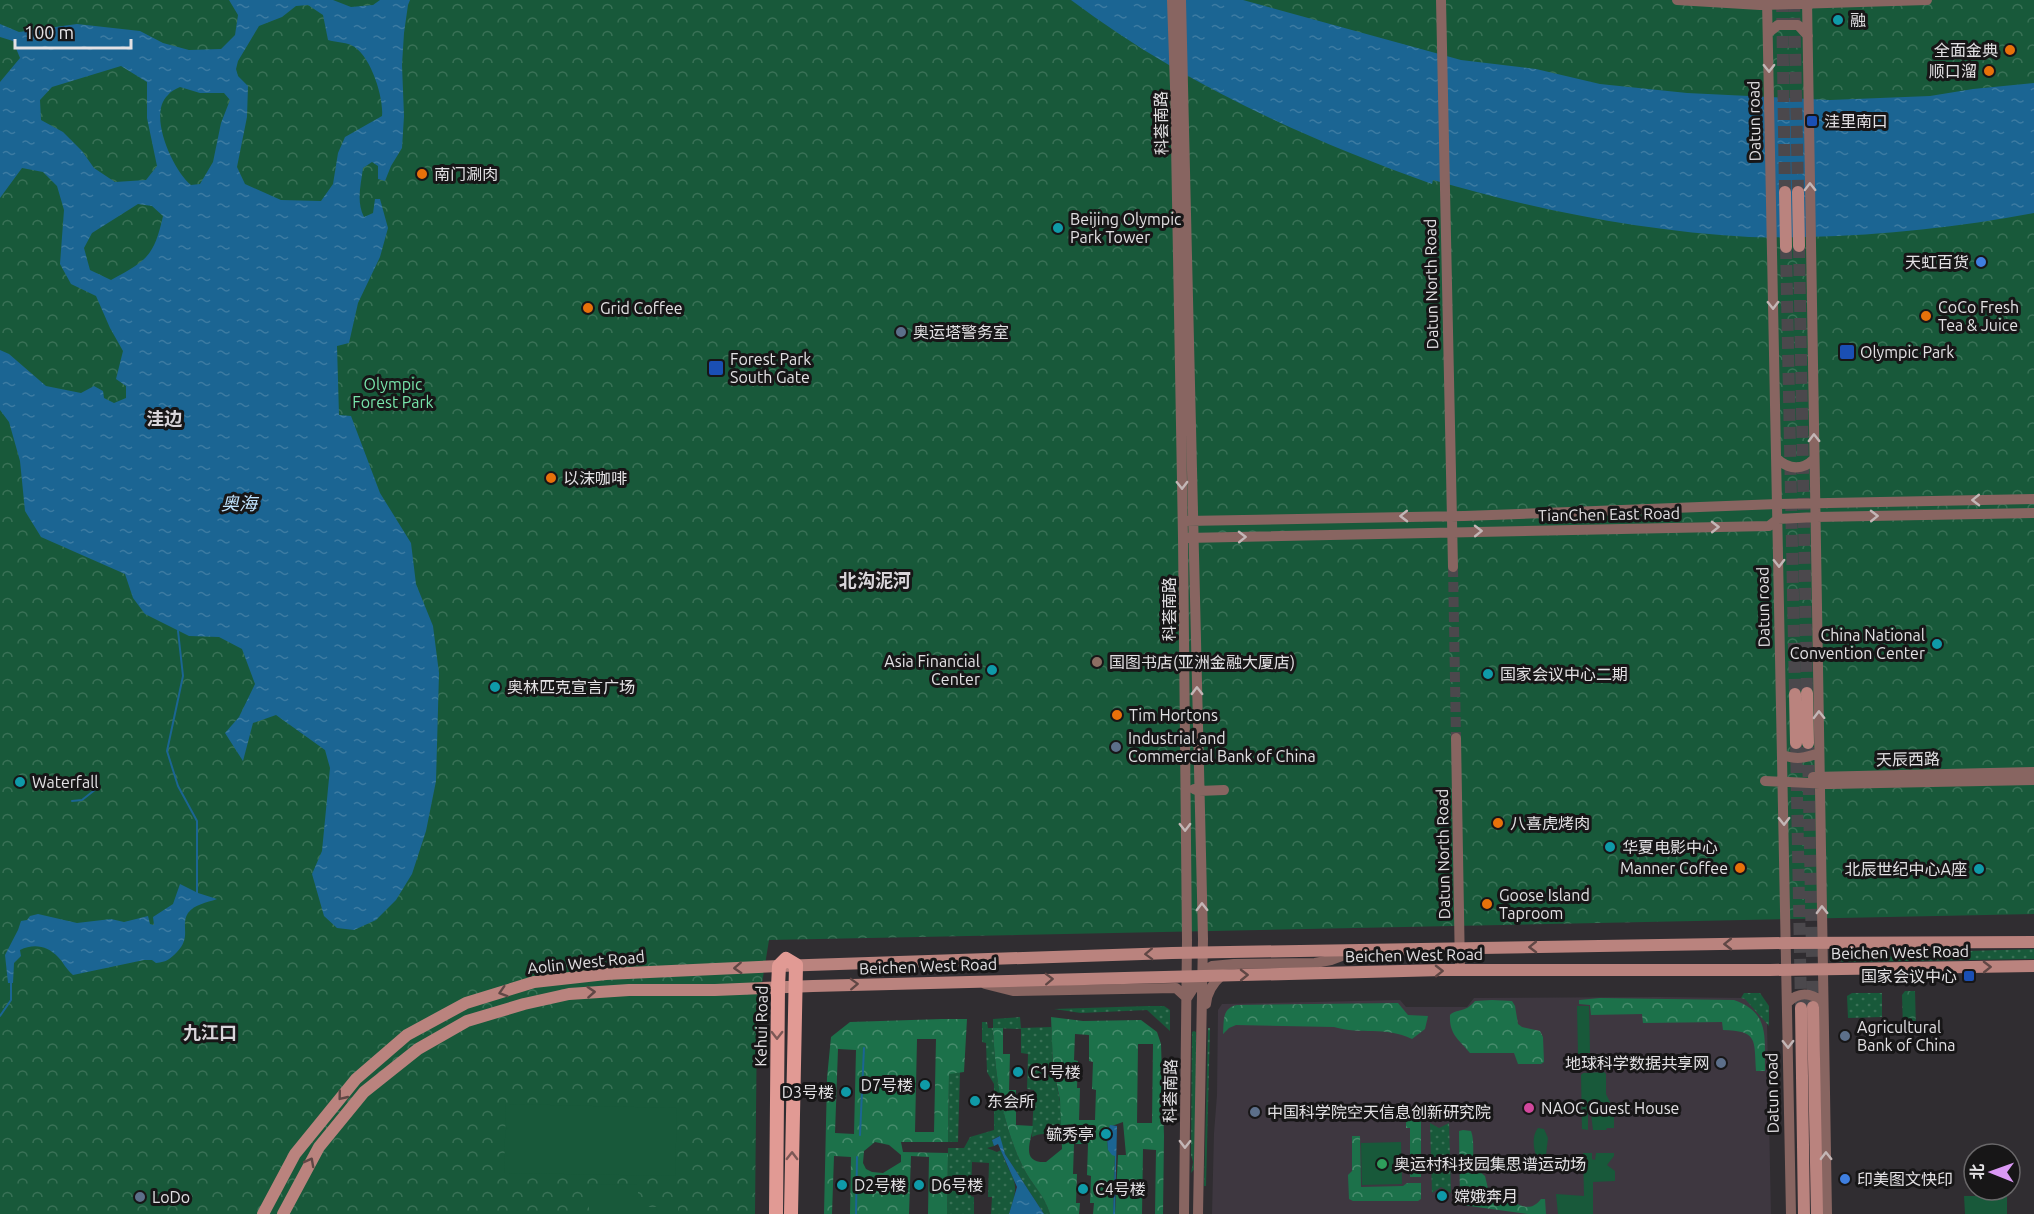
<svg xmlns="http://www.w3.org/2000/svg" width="2034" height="1214" viewBox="0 0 2034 1214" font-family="Ubuntu,'Noto Sans SC',sans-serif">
	<defs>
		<pattern id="grass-dots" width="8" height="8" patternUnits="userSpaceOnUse" patternTransform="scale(1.5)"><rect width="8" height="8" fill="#18593a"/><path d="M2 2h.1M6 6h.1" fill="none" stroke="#397156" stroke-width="1.8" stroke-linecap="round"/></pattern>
		<pattern id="forest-crowns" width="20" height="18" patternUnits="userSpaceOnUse" patternTransform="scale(1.5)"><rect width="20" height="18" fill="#1c714a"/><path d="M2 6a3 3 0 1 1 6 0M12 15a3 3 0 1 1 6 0" fill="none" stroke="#488c6d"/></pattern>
		<pattern id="park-crowns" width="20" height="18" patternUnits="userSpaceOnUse" patternTransform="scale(1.5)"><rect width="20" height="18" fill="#18593a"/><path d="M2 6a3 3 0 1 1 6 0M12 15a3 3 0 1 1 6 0" fill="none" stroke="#397156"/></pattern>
		<pattern id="water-ripples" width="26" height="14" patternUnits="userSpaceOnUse" patternTransform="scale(1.5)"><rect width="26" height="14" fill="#1b6593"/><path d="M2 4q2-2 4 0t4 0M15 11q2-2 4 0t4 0" fill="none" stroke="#3c7ba2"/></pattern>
	</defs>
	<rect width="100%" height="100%" fill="#302d31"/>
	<!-- built -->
	<path fill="#3e3740" d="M1658,997L1745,998L1767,1023L1771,1214H1212L1214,1133L1217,1095L1218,1010L1222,1004L1400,1000L1406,1007H1467L1474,998Z"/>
	<!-- grass -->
	<path fill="url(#grass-dots)" d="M2034,949V959L1842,962L1839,958L1934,955L1968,951Z
		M1744,993H1760L1769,1006V1026L1745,999L1741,998Z
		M1852,993H1882V1017L1848,1018L1847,996Z
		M1148,1006H1164L1170,1010V1031L1147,1010L1081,1013L1054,1009Z
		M1020,1017L1021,1028L1051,1027C1053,1040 1052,1052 1053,1065C1056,1091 1068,1118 1060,1144C1054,1134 1043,1131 1032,1137L1034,1090L1027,1089L1028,1054L1021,1053V1029L993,1028C995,1075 1002,1124 1023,1167C1031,1184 1044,1194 1050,1214H1044L1005,1154L999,1136L992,1140L994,1146L987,1148L997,1152L1001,1150C1012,1183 1022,1177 1009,1214H991L992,1197H988L989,1163L972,1162L971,1196L974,1197V1214H947L948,1148H964L970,1137L994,1130V1084L987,1072L986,1043L982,1042V1022H987L988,1028H993V1019Z
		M1208,1028H1210L1206,1186H1204Z
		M1194,1031L1196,1032V1167L1191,1173L1193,1162L1191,1155L1192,1032Z
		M960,1072L958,1142H948L949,1073Z
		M1430,1123L1439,1128L1449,1123L1451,1193L1441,1187L1432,1193Z"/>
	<!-- forest -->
	<path fill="url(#forest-crowns)" fill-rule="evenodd" d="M1600,998L1734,1000C1771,1013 1764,1038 1765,1071H1756C1754,1039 1758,1031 1723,1030L1722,1022L1643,1023L1642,1014L1591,1015L1590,1005L1579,1004V1000Z
		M1492,1000L1512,1001L1515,1006L1518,1024L1522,1027L1540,1031L1543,1037L1544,1062L1541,1064H1518L1514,1053H1470C1459,1039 1449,1035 1450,1015C1457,1008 1464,1014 1475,1001Z
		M1398,1003L1408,1015L1428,1016L1425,1029L1412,1039C1385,1026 1361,1035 1334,1027L1236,1025L1229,1028L1223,1034C1224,1020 1222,1008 1237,1005Z
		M1051,1017L1083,1021L1141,1020L1157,1032L1161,1044L1164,1136L1163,1214H1155L1156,1150L1143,1149L1142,1214H1115L1118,1155H1126L1123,1122L1109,1127L1108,1131H1103V1138H1107L1108,1150L1115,1155L1113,1214H1093L1094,1203H1090L1091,1176L1087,1175L1088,1144H1074L1073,1174H1077L1076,1203H1080L1079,1214H1050C1044,1194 1031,1184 1023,1167C1002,1124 995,1075 993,1028H1003V1054H1010L1009,1090H1016V1125L1033,1126C1032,1140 1019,1163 1046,1162L1062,1149L1060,1100L1053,1066ZM1075,1034L1089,1035V1061L1093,1062L1092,1089L1096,1090L1095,1120H1079L1080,1088H1077L1078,1061L1074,1060ZM1138,1044H1153L1152,1123H1137Z
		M942,1019H967L964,1072L949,1074L948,1142H901L903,1152L948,1153L947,1214H928L929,1157L911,1156L909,1214H850L851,1157L834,1156L832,1214H824L827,1078L831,1037L850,1022ZM917,1039H936L934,1132H915ZM838,1049L856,1050L854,1134L835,1133ZM875,1142L889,1145L901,1155V1162L883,1173L872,1172L866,1169L863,1163L864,1151Z
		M1406,1118H1421V1177H1410V1128H1406Z
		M1463,1130L1471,1131C1475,1141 1472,1156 1474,1167L1485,1176L1490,1197L1496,1201C1500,1201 1506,1200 1510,1201C1522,1206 1531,1212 1541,1199H1545L1546,1214H1528L1462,1205L1460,1201L1459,1136V1131Z
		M1352,1136H1360L1361,1187L1403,1186L1407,1183H1421V1199L1418,1201H1353L1349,1199L1348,1175L1352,1171Z"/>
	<!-- park -->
	<path fill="url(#park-crowns)" d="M0,0H2034V914L769,940L757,1014L755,1214H0Z
		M1905,991H1915L1916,1028H1903L1902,995Z"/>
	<!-- garden -->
	<path fill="#18593a" d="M1577,1006H1589L1590,1053L1578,1054Z
		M1604,1072L1606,1074V1094L1614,1110V1128H1607L1606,1130H1593L1591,1114L1588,1113V1130L1582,1129L1581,1075L1583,1073Z
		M506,1104L677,1108L675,1176L504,1173Z
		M1538,1128L1544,1129L1548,1138L1546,1155L1541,1158L1536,1155C1533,1147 1532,1135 1538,1128Z
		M1401,1142L1402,1184L1362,1185L1361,1143Z
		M1583,1153H1592V1159L1595,1160L1596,1153H1614V1156L1607,1165L1615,1171V1181L1593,1182V1214H1558L1556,1194L1584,1196Z
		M589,1184L638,1185V1214H589Z
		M1964,1196H2007V1214H1965Z
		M642,1207H678V1214H642Z"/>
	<!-- water -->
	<path fill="url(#water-ripples)" fill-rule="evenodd" d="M229,0H333L351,7L373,5L380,0H410L408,5L404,33L402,65L404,116L402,148L391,166L385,181L378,179V166L372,162L363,168C361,184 356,202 364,217L373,213L375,199H380L388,228L380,257L358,303L349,343L337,346L339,415L351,416L380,493L411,543L416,584L433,626L439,673L436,781L426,831L412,874L396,900L376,920L354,930L337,928L324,916L312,874L322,851L330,768L325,750L276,715L253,723L243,761L225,733L239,717L255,684L242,649L219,637L189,636L145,614L133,598L125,574L41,537L25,511L20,461L9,422L0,410V350L9,354L46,386L81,393L94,386L103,391L104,398L114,403L126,398V386L116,379L123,351L110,328L96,296L71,284L60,264L64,210L57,186L43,172L22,168L0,198V82L20,58L13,41L0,37V24L19,32L77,24L140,31L163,43L189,50L221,49L235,35L238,15ZM308,5L323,15L328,40C335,42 344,42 351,45C370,53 384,97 382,116L345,137L338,153L333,184L321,201L281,200L245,184L237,167L247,117L248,86L238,76L236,69L238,61L259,26L282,17L296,6ZM121,66L147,82V118L157,166L146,180L115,182L94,168L82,151L63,132L41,120L40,100L52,87ZM180,87L200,93H224L230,100L221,123L213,162L200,184L191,185C173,170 147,114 168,95C171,91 176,89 180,87ZM138,204L152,206L163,216C154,257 146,261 111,280L90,270L84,248L92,233Z
		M1071,0H1243L1461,60L1536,69L1600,84L1687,93L1830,100L1930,96L1973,89L2034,83V213C1959,227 1885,235 1808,237C1789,237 1769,238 1749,237C1641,231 1537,210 1433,180L1432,184C1305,139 1180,82 1071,0Z
		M180,884L198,893L217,899C206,903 195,904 188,913C180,925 192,937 177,952C170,959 167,962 156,963L152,960H144L73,975C65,968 64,963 58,957C48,946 34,943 20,950L21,956L14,963L13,983H8L5,955L18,930L21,921L27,920L30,916L38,914L77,923L111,919L124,922L148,916L150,924L154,925L153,917L173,904Z
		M1110,1125L1117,1126L1115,1214H1113L1115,1156L1112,1155L1108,1150L1107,1138L1110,1137V1131H1108Z
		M1000,1136L1005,1154L1044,1214H1009L1017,1187L998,1144L994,1146L992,1140Z"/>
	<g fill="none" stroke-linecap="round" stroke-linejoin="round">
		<!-- stream -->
		<path stroke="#1b6593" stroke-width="2" d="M178,631L183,676L167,751L178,786L197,821V894
			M72,801L82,800L96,789
			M0,1016L11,1000V980
			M860,1135L864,1048
			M856,1214L857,1157"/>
		<!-- tertiary-tunnel -->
		<path stroke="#4b484c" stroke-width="10" stroke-dasharray="10 5" stroke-linecap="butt" d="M1453,567L1456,738"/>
		<!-- secondary-tunnel -->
		<path stroke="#4b484c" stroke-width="12" stroke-dasharray="12 6" stroke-linecap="butt" d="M1782,0L1785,192
			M1794,0L1798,192
			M1799,246L1807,693
			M1786,247L1795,694
			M1796,743L1801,1008
			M1808,747L1813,1006"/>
		<!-- tertiary -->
		<path stroke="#886561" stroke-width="10" d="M1172,0L1175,87L1183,538L1187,941V939L1184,1214
			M1181,0L1203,939L1198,1214
			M1441,0L1453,567
			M1677,0L1760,5L1927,0
			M1767,0L1791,1214
			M1807,0L1827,1214
			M1768,33L1778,25H1798L1808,36
			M1776,458C1789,470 1802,471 1814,459
			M1186,521L1464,516L1778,504L2034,499
			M1186,538L1769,526L1778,519L1816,517L2034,513
			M1456,738L1460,970
			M1782,755C1797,760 1805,758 1819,753
			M1813,777L2034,772
			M1765,781L1830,784L2034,780
			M1194,789L1199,791L1224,790
			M985,984L1013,991L1176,988L1187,998L1205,970L1212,966L1234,964L1315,963L1331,960L1355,951
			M1787,1003C1799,991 1810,992 1823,1002
			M1206,1004C1207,992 1213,983 1222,975"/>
		<!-- secondary -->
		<path stroke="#ba837e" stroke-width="12" d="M1785,192L1786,247
			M1798,192L1799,246
			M1807,693L1808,743
			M1795,694L1796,743
			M1813,1007L1817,1214
			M1801,1008L1804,1214
			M263,1214L295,1154L356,1079L407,1035L466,1003L534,982L606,974L779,966L1172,953L1786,943L2034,942
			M283,1214L319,1147L364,1092L418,1049L467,1021L524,1004L569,994L629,990H715L813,986L1442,970H1770L2034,966"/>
		<!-- primary -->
		<path stroke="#e19a94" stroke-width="14" d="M776,1214L778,987L779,966L786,959L796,965L791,1214"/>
	</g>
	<!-- one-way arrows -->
	<defs><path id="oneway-chevron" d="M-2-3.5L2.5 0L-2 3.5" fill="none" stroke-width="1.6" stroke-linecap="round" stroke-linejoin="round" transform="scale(1.5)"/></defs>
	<g stroke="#c3b6b6">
		<use href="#oneway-chevron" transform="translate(1769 68) rotate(89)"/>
		<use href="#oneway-chevron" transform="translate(1810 187) rotate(-91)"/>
		<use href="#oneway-chevron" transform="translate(1773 305) rotate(89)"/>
		<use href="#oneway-chevron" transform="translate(1814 438) rotate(-91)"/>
		<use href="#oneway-chevron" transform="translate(1182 485) rotate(89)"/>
		<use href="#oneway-chevron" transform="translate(1976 500) rotate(179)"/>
		<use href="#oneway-chevron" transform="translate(1404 516) rotate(179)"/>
		<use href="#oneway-chevron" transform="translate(1874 516) rotate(-1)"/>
		<use href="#oneway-chevron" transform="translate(1715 527) rotate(-1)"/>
		<use href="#oneway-chevron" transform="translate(1478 531) rotate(-1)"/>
		<use href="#oneway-chevron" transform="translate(1242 537) rotate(-1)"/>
		<use href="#oneway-chevron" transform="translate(1779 563) rotate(89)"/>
		<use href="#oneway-chevron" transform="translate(1197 691) rotate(-91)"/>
		<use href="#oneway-chevron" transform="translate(1819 715) rotate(-91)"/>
		<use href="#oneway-chevron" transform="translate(1784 821) rotate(89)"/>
		<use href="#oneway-chevron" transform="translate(1185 827) rotate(89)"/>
		<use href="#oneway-chevron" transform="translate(1202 907) rotate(-91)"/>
		<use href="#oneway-chevron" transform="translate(1822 910) rotate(-91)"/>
		<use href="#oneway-chevron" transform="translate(1788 1044) rotate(89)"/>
		<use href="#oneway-chevron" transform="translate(1185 1144) rotate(91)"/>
		<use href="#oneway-chevron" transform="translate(1826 1156) rotate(-91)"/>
	</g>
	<g stroke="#604745">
		<use href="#oneway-chevron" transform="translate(1728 944) rotate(179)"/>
		<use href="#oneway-chevron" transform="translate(1533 947) rotate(179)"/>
		<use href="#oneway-chevron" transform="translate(1149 954) rotate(178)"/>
		<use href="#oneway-chevron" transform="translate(1987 967) rotate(-1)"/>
		<use href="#oneway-chevron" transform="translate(738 968) rotate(177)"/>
		<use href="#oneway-chevron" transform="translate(1439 971) rotate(-1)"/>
		<use href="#oneway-chevron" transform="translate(1244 975) rotate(-1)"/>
		<use href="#oneway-chevron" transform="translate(1049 979) rotate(-2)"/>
		<use href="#oneway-chevron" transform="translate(854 984) rotate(-2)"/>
		<use href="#oneway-chevron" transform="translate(503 992) rotate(163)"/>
		<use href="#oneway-chevron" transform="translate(591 992) rotate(-4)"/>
		<use href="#oneway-chevron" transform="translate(342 1096) rotate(129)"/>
		<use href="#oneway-chevron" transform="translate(310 1162) rotate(-62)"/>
	</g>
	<g stroke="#7c5856">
		<use href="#oneway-chevron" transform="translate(777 1035) rotate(90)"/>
		<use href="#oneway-chevron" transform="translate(792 1156) rotate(-89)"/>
	</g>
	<!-- markers -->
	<g fill="#0f9aa8" stroke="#171617" stroke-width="2">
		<circle cx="1838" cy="20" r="6"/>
		<circle cx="1058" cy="228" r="6"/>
		<circle cx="1937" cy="644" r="6"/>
		<circle cx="992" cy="670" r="6"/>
		<circle cx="1488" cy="674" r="6"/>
		<circle cx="495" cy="687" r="6"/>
		<circle cx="20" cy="782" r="6"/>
		<circle cx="1610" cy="847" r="6"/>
		<circle cx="1979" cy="869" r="6"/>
		<circle cx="1018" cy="1072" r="6"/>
		<circle cx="925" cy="1085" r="6"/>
		<circle cx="846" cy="1092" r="6"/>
		<circle cx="975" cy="1101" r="6"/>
		<circle cx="1106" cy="1134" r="6"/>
		<circle cx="842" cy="1185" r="6"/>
		<circle cx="919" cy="1185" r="6"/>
		<circle cx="1083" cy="1189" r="6"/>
		<circle cx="1442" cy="1196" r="6"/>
	</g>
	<g fill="#e8710a" stroke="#171617" stroke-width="2">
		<circle cx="2010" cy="50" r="6"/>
		<circle cx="1989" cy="71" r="6"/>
		<circle cx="422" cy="174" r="6"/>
		<circle cx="588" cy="308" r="6"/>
		<circle cx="1926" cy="316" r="6"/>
		<circle cx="551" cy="478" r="6"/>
		<circle cx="1117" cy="715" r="6"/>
		<circle cx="1498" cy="823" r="6"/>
		<circle cx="1740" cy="868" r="6"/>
		<circle cx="1487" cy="904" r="6"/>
	</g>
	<g fill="#1a4fb4" stroke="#171617" stroke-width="2">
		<rect x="1806" y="115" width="12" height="12" rx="3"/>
		<rect x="1839" y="344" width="16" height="16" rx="3"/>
		<rect x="708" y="360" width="16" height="16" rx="3"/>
		<rect x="1963" y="970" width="12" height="12" rx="3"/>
	</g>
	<g fill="#3f7fe0" stroke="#171617" stroke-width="2">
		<circle cx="1981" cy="262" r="6"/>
		<circle cx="1845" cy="1179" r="6"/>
	</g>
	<g fill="#5c6f8a" stroke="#171617" stroke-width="2">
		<circle cx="901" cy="332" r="6"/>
		<circle cx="1116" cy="747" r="6"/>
		<circle cx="1845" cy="1036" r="6"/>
		<circle cx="1721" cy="1063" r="6"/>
		<circle cx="1255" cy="1112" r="6"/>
		<circle cx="140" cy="1197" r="6"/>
	</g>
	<circle fill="#8d6e63" stroke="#171617" stroke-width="2" cx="1097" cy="662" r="6"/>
	<circle fill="#d1479c" stroke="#171617" stroke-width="2" cx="1529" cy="1108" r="6"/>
	<circle fill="#2e9e5b" stroke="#171617" stroke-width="2" cx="1382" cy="1164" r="6"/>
	<g text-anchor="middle" stroke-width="6" stroke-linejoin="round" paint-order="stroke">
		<!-- poi labels -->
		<g font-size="16" fill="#e3e1e4" stroke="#171617" text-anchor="start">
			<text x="1850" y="26">融</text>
			<text x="1998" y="56" text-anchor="end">全面金典</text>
			<text x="1977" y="77" text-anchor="end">顺口溜</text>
			<text x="1824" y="127">洼里南口</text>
			<text x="434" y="180">南门涮肉</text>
			<text x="1070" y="225">Beijing Olympic<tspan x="1070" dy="18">Park Tower</tspan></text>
			<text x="1969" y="268" text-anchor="end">天虹百货</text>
			<text x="1938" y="313">CoCo Fresh<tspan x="1938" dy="18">Tea &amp; Juice</tspan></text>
			<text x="600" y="314">Grid Coffee</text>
			<text x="913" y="338">奥运塔警务室</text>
			<text x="1860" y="358">Olympic Park</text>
			<text x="730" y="365">Forest Park<tspan x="730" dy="18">South Gate</tspan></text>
			<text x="563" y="484">以沫咖啡</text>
			<text x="1925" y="641" text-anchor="end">China National<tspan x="1925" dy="18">Convention Center</tspan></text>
			<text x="980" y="667" text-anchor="end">Asia Financial<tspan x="980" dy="18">Center</tspan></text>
			<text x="1109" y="668">国图书店(亚洲金融大厦店)</text>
			<text x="1500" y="680">国家会议中心二期</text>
			<text x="507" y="693">奥林匹克宣言广场</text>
			<text x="1129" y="721">Tim Hortons</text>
			<text x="1128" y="744">Industrial and<tspan x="1128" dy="18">Commercial Bank of China</tspan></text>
			<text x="32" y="788">Waterfall</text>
			<text x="1510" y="829">八喜虎烤肉</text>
			<text x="1622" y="853">华夏电影中心</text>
			<text x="1728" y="874" text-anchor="end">Manner Coffee</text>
			<text x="1967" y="875" text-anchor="end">北辰世纪中心A座</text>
			<text x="1499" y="901">Goose Island<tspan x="1499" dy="18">Taproom</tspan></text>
			<text x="1957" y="982" text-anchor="end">国家会议中心</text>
			<text x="1857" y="1033">Agricultural<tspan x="1857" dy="18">Bank of China</tspan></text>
			<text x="1709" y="1069" text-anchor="end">地球科学数据共享网</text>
			<text x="1030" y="1078">C1号楼</text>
			<text x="913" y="1091" text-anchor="end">D7号楼</text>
			<text x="834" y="1098" text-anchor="end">D3号楼</text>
			<text x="987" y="1107">东会所</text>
			<text x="1541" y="1114">NAOC Guest House</text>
			<text x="1267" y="1118">中国科学院空天信息创新研究院</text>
			<text x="1094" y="1140" text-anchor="end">毓秀亭</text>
			<text x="1394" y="1170">奥运村科技园集思谱运动场</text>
			<text x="1857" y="1185">印美图文快印</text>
			<text x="854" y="1191">D2号楼</text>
			<text x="931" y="1191">D6号楼</text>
			<text x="1095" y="1195">C4号楼</text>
			<text x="1454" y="1202">嫦娥奔月</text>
			<text x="152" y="1203">LoDo</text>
		</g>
		<!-- street labels -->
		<g font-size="16" fill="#e3e1e4" stroke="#171617">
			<text transform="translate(1754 121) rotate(-91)" y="6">Datun road</text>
			<text transform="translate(1161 123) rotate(-91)" y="6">科荟南路</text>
			<text transform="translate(1431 284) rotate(-91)" y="6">Datun North Road</text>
			<text transform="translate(1609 514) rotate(-1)" y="6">TianChen East Road</text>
			<text transform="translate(1763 607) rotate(-91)" y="6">Datun road</text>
			<text transform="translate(1169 609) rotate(-90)" y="6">科荟南路</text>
			<text transform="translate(1908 759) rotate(-1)" y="6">天辰西路</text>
			<text transform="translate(1443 854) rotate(-91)" y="6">Datun North Road</text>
			<text transform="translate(1900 952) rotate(-1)" y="6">Beichen West Road</text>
			<text transform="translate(1414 955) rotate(-1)" y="6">Beichen West Road</text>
			<text transform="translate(586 962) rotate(-6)" y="6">Aolin West Road</text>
			<text transform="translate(928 966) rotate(-2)" y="6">Beichen West Road</text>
			<text transform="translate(761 1026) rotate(-89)" y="6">Kehui Road</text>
			<text transform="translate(1170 1091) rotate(-89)" y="6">科荟南路</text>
			<text transform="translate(1772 1093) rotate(-91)" y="6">Datun road</text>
		</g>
		<!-- park labels -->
		<g font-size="16" fill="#78e5ab" stroke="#171617">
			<text x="393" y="390">Olympic<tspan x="393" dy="18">Forest Park</tspan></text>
		</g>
		<!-- neighbourhood labels -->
		<g font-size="18" font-weight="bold" fill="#d9d5da" stroke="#171617">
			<text x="164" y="425">洼边</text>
			<text x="875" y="587">北沟泥河</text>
			<text x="210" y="1039">九江口</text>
		</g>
		<!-- water labels -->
		<g font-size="18" font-style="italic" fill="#c1e4ff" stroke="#171617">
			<text x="239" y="510">奥海</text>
		</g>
	</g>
	<!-- north arrow -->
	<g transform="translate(1992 1172) rotate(271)"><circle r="28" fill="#171617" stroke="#696769" stroke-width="1.5"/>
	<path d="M0-4.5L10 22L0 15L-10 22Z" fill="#db99f5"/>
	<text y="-9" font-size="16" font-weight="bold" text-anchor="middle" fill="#e3e1e4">北</text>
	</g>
	<!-- scale -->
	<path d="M15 39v9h116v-9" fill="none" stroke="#e3e1e4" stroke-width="3"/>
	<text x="24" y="39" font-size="18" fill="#e3e1e4" stroke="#171617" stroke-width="4.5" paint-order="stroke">100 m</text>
</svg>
